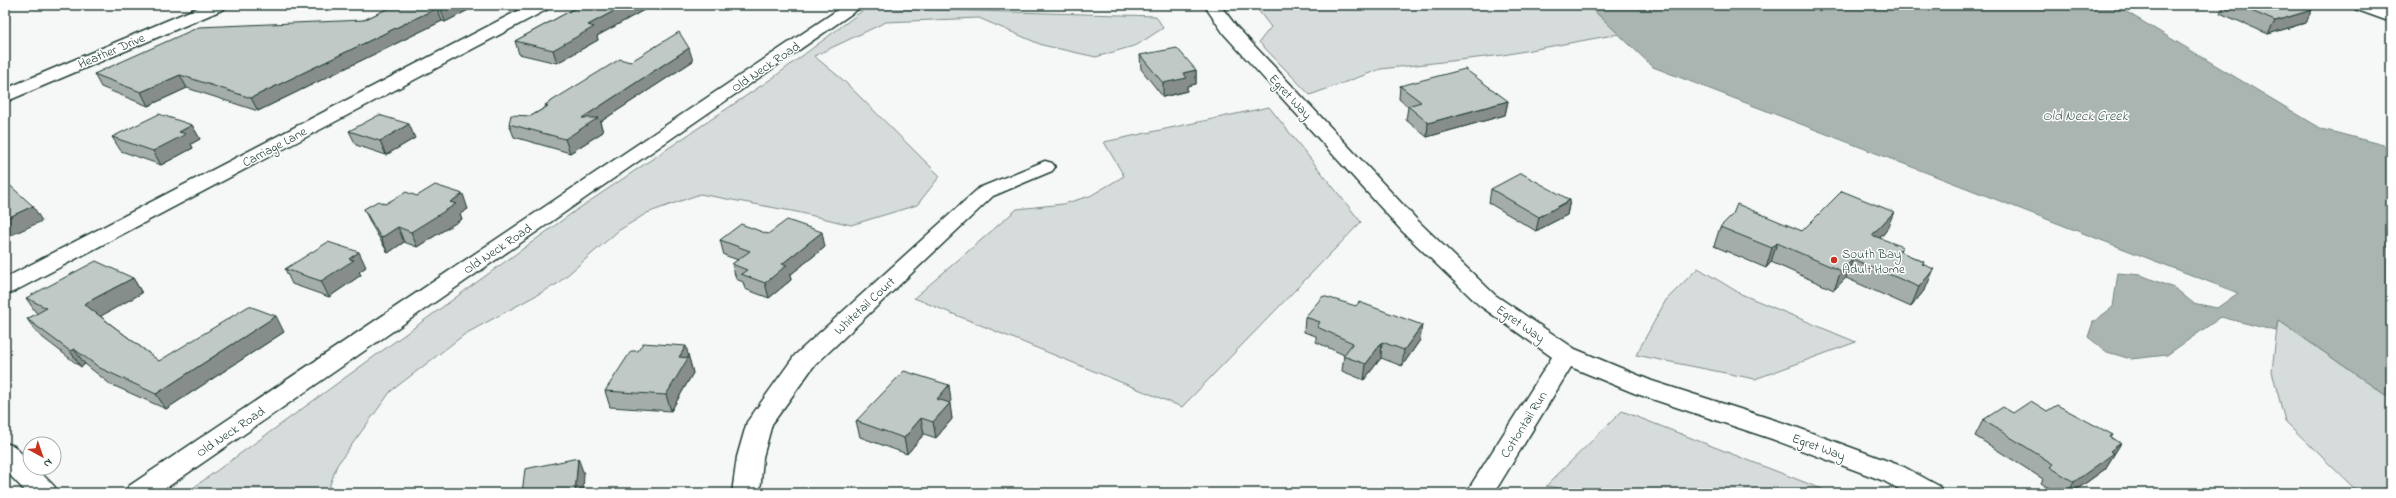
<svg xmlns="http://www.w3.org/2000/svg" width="2396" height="498" viewBox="0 0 2396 498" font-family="'Indie Flower',sans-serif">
	<rect width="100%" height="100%" fill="#f6f7f7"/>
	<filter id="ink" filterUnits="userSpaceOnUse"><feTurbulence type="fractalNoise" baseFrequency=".025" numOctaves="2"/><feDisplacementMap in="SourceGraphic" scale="8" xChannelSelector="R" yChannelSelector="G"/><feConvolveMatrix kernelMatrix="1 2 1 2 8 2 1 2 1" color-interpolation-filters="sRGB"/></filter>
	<g filter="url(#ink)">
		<!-- green -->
		<path fill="#d6dcdb" stroke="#7a8c88" d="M1254,5H1588L1619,34L1503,55L1381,69L1310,95L1259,42L1271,27Z
			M866,8L1156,16L1163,28L1137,45L1096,57L1042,45L979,18L886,22L814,56L843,80L940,176L917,205L851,225L797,212L700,194L647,213L618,231L557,284L465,334L391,391L337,465L327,493H186L575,211L774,77Z
			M1269,107L1361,222L1182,407L914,298L1017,209L1063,204L1090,196L1124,176L1104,142Z
			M1698,268L1741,294L1856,342L1755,379L1636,355L1666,300Z
			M2278,320L2391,399V493H2359L2285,421L2272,371Z
			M1622,411L1832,493H1586L1546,486Z"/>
		<!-- water -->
		<path fill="#aab5b1" stroke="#72857f" d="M1588,5H2115L2322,129L2391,147V399L2278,320L2276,331L2221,317L2167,355L2131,359L2107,352L2088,337L2093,322L2113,307L2118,273L2141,275L2176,289L2193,303L2217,308L2238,293L1653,67Z"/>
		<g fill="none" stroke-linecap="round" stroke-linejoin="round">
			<defs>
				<path id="street" d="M204,5H226L224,9L5,102V89Z
					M529,5H550L548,9L13,292L5,294V278Z
					M845,5H864L159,493H125L129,486Z
					M1204,5H1220L1236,26L1419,222L1495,295L1575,349L1652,381L1790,425L1904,467L1939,486L1943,493H1906L1884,481L1772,439L1634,393L1571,367L1494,493H1466L1552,357L1479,305L1403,232L1224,34Z
					M2353,5H2376L2391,11V22L2355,9Z
					M1045,161L1052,163L1055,167L1052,171L993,196L813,367L772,424L763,457L760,493H732L737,457L747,422L795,355L979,188Z
					M5,443L14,446L30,462V468H36L54,486L58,493H27L5,470Z"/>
			</defs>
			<!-- street casing -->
			<use href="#street" stroke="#1f3d34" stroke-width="3"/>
			<!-- street -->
			<use href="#street" fill="#fff" fill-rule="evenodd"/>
		</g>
		<!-- wall -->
		<path fill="#a5adaa" stroke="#1f3d34" d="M395,5H475L476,6L445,22L442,21L258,111L187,88L148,106L101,87L94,74L364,20Z
			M581,5H653L597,36L598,40L557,63L519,54L515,41Z
			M788,5H800L797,7Z
			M2224,5H2298L2312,10L2305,23L2268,34L2220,13Z
			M1140,55L1196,70V84L1187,86V91L1163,97L1141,69Z
			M693,61L600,122L603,132L570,153L514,137L509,124L531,116L546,107L545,105L630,62Z
			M1400,86L1508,101L1505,115L1427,137L1406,120L1408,107L1399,99Z
			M192,125L200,139L191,144L193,148L161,165L121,151L112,137Z
			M349,131L415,138L386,155L356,145Z
			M1491,189L1570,200L1567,215L1536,231L1489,203Z
			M417,196L468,209L460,214L462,219L417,247L404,242L388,253L371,224L364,209Z
			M1720,227L1802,231H1886L1880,238L1901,252L1924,262L1923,264L1926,288L1911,307L1846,278L1834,290L1771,262L1766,268L1714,246Z
			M768,234L825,247L790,275L791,280L769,298L745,289L743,282L736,279L732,264L738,260L724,255L720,240Z
			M366,267L359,272L361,275L329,297L292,284L285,269Z
			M133,278L142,293L100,316L159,361L284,332L166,409L110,384L85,364L81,367L38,334L27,319L37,314L26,298Z
			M1305,317L1420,340L1402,366L1381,358L1364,380L1342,371L1344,355L1316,342V336L1304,332Z
			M690,361V362L693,373L671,411L610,407L605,391Z
			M951,401L949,403L952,419L936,438L924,434L907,454L860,437L856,421Z
			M2047,411L2113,435L2111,438L2121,443L2105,469L2072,493H2057L2041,483L2043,479L1975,436L1983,420Z"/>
		<!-- shaded-wall -->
		<path fill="#868d8b" stroke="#1f3d34" d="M449,5H475L476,6L445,22L441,9Z
			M625,5H653L597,36L598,40L557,63L553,50L588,25Z
			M437,8L442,21L258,111L251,98Z
			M2312,10L2305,23L2268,34L2275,21Z
			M689,48L693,61L600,122L603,132L570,153L565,139L582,118Z
			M1196,70V84L1187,86V91L1163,97V83L1183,73Z
			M180,75L187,88L148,106L141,92Z
			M1508,101L1505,115L1427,137L1428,123Z
			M409,124L415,138L386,155L380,141Z
			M192,125L200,139L191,144L193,148L161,165L153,151L179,132Z
			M463,194L468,209L460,214L462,219L417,247L411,232L450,202Z
			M1570,200L1567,215L1536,231L1539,217Z
			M33,206L42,221L5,238V219Z
			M1894,212L1886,231L1865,254L1872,235Z
			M398,227L404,242L388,253L381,238Z
			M822,232L825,247L790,275L791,280L769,298L765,283L782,264Z
			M1777,243L1771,262L1766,268L1772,248Z
			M359,252L366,267L359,272L361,275L329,297L321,281L349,259Z
			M1853,259L1846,278L1834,290L1841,271Z
			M1934,269L1926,288L1911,307L1919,287Z
			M133,278L142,293L94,320L84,304Z
			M276,316L284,332L166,409L156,394Z
			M1422,325L1420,340L1402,366L1404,350Z
			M1382,342L1381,358L1364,380L1366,364Z
			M686,346L693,373L671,411L666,395L679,357Z
			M74,349L85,364L81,367L70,351Z
			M949,385L951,401L939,414L937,399Z
			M950,403L952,419L936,438L933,422Z
			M921,418L924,434L907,454L904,438Z
			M2121,443L2105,469L2072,493H2068L2074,482L2110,451Z
			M578,458L584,474L583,493H575Z"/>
		<!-- building -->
		<path fill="#c0c9c6" stroke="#1f3d34" d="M395,5H449L441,9L437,8L251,98L180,75L141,92L94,74L199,27L364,20Z
			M581,5H625L588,25L594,27L553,50L515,41Z
			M2237,5H2298L2312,10L2275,21Z
			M679,32L689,48L582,118H598L565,139L509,124L511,115L531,116L548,106L545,105L620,59L630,62Z
			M1177,48L1196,70L1183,73L1187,78L1163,83L1140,55Z
			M1465,69L1508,101L1428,123L1408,106L1421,102L1400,86Z
			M159,114L192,125L179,132L186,134L153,151L112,137Z
			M379,115L409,124L380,141L349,131Z
			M1521,173L1570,200L1539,217L1491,189Z
			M5,181L33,206L5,219Z
			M435,185L463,194L450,202L456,204L411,232L398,227L381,238L364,209L378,201L385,204L406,192L417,196Z
			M1842,191L1894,212L1872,235L1903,247L1899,251L1924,262L1922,264L1934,269L1919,287L1853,259L1841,271L1777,243L1772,248L1720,227L1733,214L1737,204L1802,231Z
			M787,220L822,232L782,264L787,265L765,283L741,274L747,270L732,264L750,251L720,240L741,224L768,234Z
			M328,242L359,252L349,259L354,260L321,281L285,269Z
			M96,261L133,278L84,304L159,361L249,306L276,316L156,394L100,368L74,349L70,351L27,319L47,308L26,298Z
			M1323,296L1356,306L1359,302L1422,325L1404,350L1382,342L1366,364L1343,356L1353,343L1317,327L1320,322L1305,317Z
			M643,343L686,346L679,357L688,358L666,395L605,391L631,351H638Z
			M904,371L949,385L937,399L950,403L933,422L921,418L904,438L856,421Z
			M2031,401L2047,411L2057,405L2113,435L2109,437L2121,443L2110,451L2114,453L2074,482L2050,467L2053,464L1983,420L2003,407L2013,413Z
			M578,458L575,493H522L525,469Z"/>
	</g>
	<!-- markers -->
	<circle fill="#c8321e" stroke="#fff" stroke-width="1.5" cx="1834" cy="260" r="4"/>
	<g text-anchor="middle" stroke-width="3" stroke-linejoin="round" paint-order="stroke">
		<!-- street labels -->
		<g font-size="13" fill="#1f3d34" stroke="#fff">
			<text transform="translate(111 50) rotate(-23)" y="5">Heather Drive</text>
			<text transform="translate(765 66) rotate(-34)" y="5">Old Neck Road</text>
			<text transform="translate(1291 96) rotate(47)" y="5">Egret Way</text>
			<text transform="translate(274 146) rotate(-28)" y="5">Carriage Lane</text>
			<text transform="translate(497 248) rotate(-34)" y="5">Old Neck Road</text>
			<text transform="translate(864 305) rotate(-43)" y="5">Whitetail Court</text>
			<text transform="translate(1521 323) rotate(35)" y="5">Egret Way</text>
			<text transform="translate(1523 424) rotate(-58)" y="5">Cottontail Run</text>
			<text transform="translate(230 431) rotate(-34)" y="5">Old Neck Road</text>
			<text transform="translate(1819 446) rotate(20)" y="5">Egret Way</text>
		</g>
		<!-- poi labels -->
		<g font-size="13" fill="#1f3d34" stroke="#fff" text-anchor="start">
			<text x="1842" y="258">South Bay<tspan x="1842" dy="15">Adult Home</tspan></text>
		</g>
		<!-- water labels -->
		<g font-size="14" font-style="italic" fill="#49615a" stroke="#fff">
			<text x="2085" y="120">Old Neck Creek</text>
		</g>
	</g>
	<!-- margin -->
	<rect width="2396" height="498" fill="none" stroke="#fff" stroke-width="20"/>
	<rect x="10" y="10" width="2376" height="478" fill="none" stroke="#1f3d34" stroke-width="1.5" filter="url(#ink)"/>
	<!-- north arrow -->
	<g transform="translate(42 456) rotate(140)"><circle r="19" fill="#ffffff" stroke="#a5b1ae"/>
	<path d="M0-3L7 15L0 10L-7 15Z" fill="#c8321e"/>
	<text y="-6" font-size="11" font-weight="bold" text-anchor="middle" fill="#1f3d34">N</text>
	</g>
</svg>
